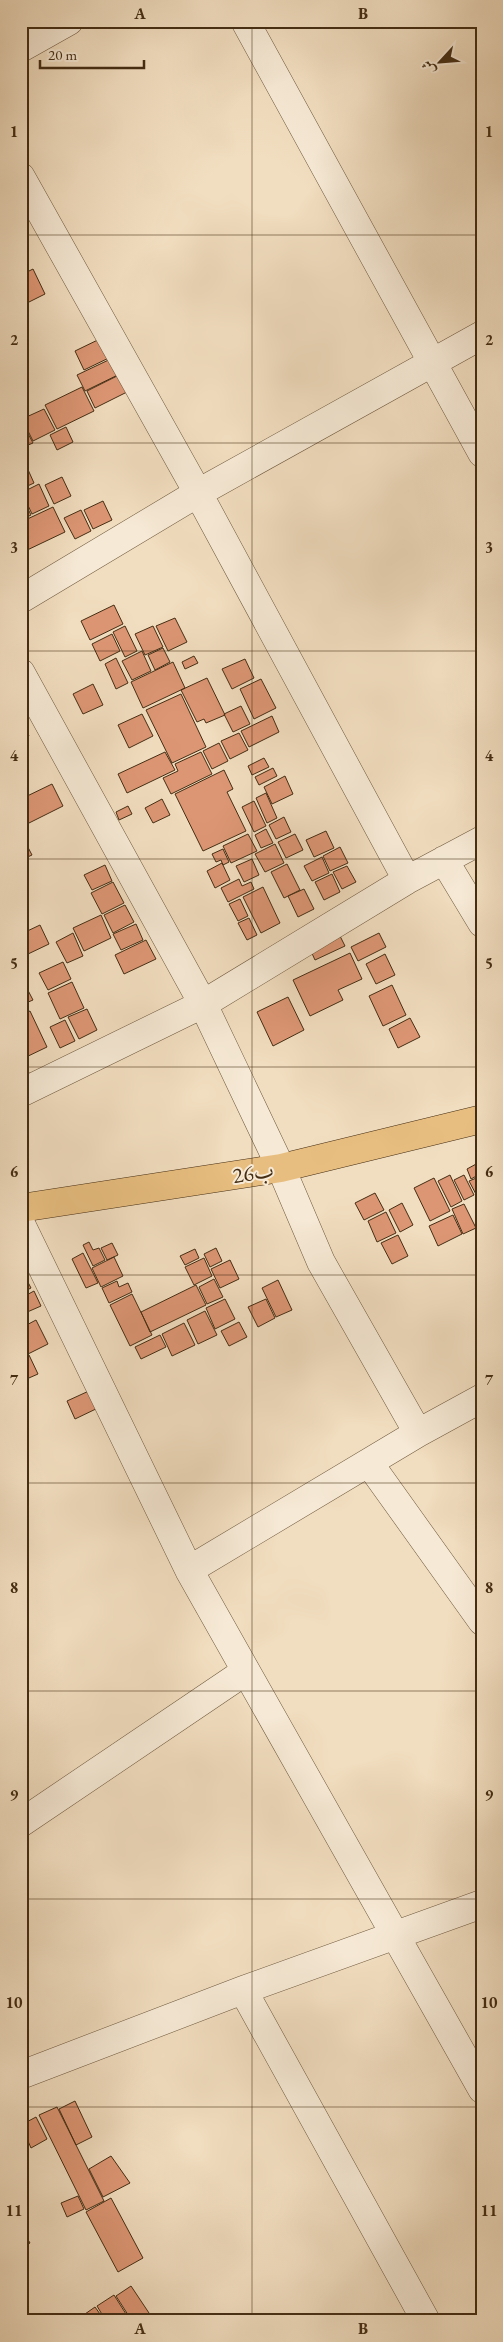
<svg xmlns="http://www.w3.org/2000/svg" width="503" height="2342" viewBox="0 0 503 2342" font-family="'EB Garamond',Amiri,serif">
	<rect width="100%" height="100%" fill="#f1ddbf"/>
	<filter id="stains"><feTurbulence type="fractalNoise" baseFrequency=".004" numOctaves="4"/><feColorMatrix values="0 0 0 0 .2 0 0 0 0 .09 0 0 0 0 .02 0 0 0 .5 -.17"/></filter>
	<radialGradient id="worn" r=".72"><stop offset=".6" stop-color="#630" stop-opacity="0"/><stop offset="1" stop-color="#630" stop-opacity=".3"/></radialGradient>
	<!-- building -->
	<path fill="#dd9674" stroke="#442d13" d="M23,265L27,272L33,269L45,294L21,306V266Z
		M108,335L117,354L84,370L75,351Z
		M119,355L126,371L85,391L77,375Z
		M127,371L135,388L95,408L87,391Z
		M82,387L94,411L57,429L45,405Z
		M44,409L55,430L33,441L22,419Z
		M21,420L33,443L21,448Z
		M66,427L73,442L57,450L50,435Z
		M25,463L34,483L21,489V465Z
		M62,477L71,496L54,504L45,485Z
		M39,484L49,506L32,514L25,499L21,500V493Z
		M24,501L31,515L21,520V502Z
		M103,501L112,520L93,529L84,510Z
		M53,507L65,532L23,552L21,522Z
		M81,510L91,531L75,539L64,518Z
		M114,605L123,624L90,640L81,621Z
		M175,618L187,642L168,651L156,626Z
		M125,626L137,651L125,657L113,632Z
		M153,626L163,647L145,655L135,634Z
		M112,634L120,651L100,661L92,644Z
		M163,648L170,662L155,670L148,655Z
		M142,651L151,671L132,680L122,661Z
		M194,656L198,663L185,669L182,662Z
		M116,658L128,683L116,689L105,664Z
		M245,659L254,678L232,689L222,669Z
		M173,662L185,688L143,708L131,682Z
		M207,678L225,715L206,723L204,719L197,722L181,690Z
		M261,679L276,708L254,719L240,689Z
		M93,684L103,705L83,714L73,694Z
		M181,694L206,747L172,763L146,710Z
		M241,706L250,724L233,732L224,714Z
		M142,714L153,736L129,748L118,725Z
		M272,716L279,732L249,747L241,731Z
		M21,720L29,736L21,740Z
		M239,733L248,750L230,759L221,741Z
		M219,743L228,761L212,769L203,751Z
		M165,752L175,770L127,793L118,774Z
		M201,752L212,774L171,794L163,778L178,771L175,764Z
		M264,758L269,767L252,775L248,766Z
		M273,768L277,776L259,785L255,777Z
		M224,770L233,789L227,792L246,831L203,851L175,794Z
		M285,776L293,794L272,804L264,787Z
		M52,784L63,806L25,825L21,818V799Z
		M266,793L277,818L267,823L256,798Z
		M162,799L170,815L153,823L145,808Z
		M254,801L266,826L254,832L242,807Z
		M128,806L132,814L119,820L116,812Z
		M284,817L291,832L276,839L269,825Z
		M266,829L273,843L261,848L255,835Z
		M326,831L334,848L314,857L306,840Z
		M21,834L32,855L21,860Z
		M248,834L257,851L231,863L223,846Z
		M295,834L303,850L286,858L278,842Z
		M275,844L284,863L265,872L255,854Z
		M340,847L348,863L330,871L323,856Z
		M223,849L229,862L223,865L221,860L216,862L212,854Z
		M322,857L329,873L312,881L304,866Z
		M252,859L259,875L244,882L236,866Z
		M222,863L230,880L215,888L207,871Z
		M287,864L300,890L284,898L271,872Z
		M105,865L112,881L92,890L84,875Z
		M347,866L356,882L342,889L333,872Z
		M332,874L340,892L324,900L315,882Z
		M239,879L242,886L251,882L254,889L228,902L221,888Z
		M113,882L124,903L102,914L91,893Z
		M263,887L280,923L261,933L243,897Z
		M304,889L314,909L298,917L288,896Z
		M240,899L248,916L238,921L229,904Z
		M125,905L134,922L113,933L104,915Z
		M101,915L111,938L84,951L73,928Z
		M249,918L257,935L247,940L238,923Z
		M136,924L143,940L121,950L113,934Z
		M40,925L49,944L28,954L21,940V934Z
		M73,933L83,956L67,963L56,942Z
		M379,933L386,947L358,961L351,947Z
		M339,934L345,946L315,960L310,949Z
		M146,940L156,959L124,974L115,955Z
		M350,953L362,979L338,990L343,1000L310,1016L293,980Z
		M385,954L395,975L376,984L366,964Z
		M63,962L71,979L48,990L39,973Z
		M21,977L33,1000L21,1005Z
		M72,982L84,1008L60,1019L48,993Z
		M392,985L406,1015L383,1026L369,996Z
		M288,997L304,1030L273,1046L257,1012Z
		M87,1009L97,1030L79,1039L68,1017Z
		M30,1011L47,1047L22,1059L29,1073L21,1077V1015Z
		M410,1018L420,1037L398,1048L389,1029Z
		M65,1020L75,1041L60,1048L50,1027Z
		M478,1163L482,1173L471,1179L467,1169Z
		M450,1175L462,1201L451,1207L438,1181Z
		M464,1175L474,1195L464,1200L454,1180Z
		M479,1177L482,1182V1196L478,1198L469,1181Z
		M434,1178L450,1211L430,1221L414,1188Z
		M375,1193L384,1210L364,1220L355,1203Z
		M402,1203L413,1225L400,1232L389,1210Z
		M464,1204L476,1228L463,1234L452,1209Z
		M386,1212L396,1233L377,1242L368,1221Z
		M453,1215L462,1234L438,1246L429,1226Z
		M398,1235L408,1256L392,1264L381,1243Z
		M89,1242L93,1250L99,1248L105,1260L93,1266L83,1245Z
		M112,1243L118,1255L107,1260L101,1248Z
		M216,1248L222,1261L210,1267L204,1254Z
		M195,1249L199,1258L185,1265L180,1256Z
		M83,1253L98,1283L86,1288L72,1259Z
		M114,1257L123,1276L101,1287L92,1268Z
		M204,1258L212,1276L194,1285L185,1267Z
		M230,1260L239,1279L220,1288L211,1269Z
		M21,1269L31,1288L21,1293Z
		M214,1279L223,1297L207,1304L199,1287Z
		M278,1280L292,1310L276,1317L262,1288Z
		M117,1281L119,1287L128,1283L132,1292L109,1303L102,1288Z
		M196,1285L206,1305L150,1332L141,1312Z
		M34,1291L41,1306L25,1313L21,1307V1298Z
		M132,1294L152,1335L130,1346L110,1305Z
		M225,1299L235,1319L215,1329L206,1308Z
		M266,1299L275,1318L258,1327L248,1307Z
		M205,1311L217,1335L198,1344L187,1320Z
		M36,1320L48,1344L28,1354L21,1341V1328Z
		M239,1322L247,1337L229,1346L221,1331Z
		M184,1323L195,1345L172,1356L162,1334Z
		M160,1335L166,1347L141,1359L135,1347Z
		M21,1344L26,1354L21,1356Z
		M29,1355L38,1374L22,1381L21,1359Z
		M91,1390L100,1407L75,1419L67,1401Z
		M21,1439L26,1450L21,1453Z
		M75,2101L92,2137L76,2145L59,2109Z
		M57,2107L104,2201L86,2210L39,2115Z
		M36,2117L47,2139L31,2148L21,2125Z
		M111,2156L130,2183L103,2197L89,2169Z
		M78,2196L84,2209L67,2217L61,2203Z
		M111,2198L143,2258L118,2272L86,2212Z
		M21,2228L30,2243L21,2248Z
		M131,2286L153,2319L150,2321H132L116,2296Z
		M114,2295L126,2314L116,2321H106L97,2306Z
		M95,2307L105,2321H75Z"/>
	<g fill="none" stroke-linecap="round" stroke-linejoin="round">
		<defs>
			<path id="street" d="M245,21L482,453
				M21,48L69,21
				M21,177L198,493L407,880
				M21,599L198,493L482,335
				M21,673L203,1004L281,1168L321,1262L418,1433
				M444,860L482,923
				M21,1093L203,1004L407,880L482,840
				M21,1224L189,1570L482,2089
				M369,1463L482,1621
				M189,1570L418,1433L482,1398
				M21,1823L246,1671
				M243,1990L426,2321
				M21,2075L243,1990L482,1904"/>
			<path id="highway" d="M21,1208L281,1168L482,1119"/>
		</defs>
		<!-- street casing -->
		<use href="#street" stroke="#6f593e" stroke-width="29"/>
		<!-- highway casing -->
		<use href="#highway" stroke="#442d13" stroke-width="29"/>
		<!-- street -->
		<use href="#street" stroke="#f6e9d5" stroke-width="28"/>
		<!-- highway -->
		<use href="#highway" stroke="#e8be80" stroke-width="28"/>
	</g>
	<!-- grid -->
	<path fill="none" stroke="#442d13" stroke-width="1" stroke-opacity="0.55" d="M252,21V2321M21,235H482M21,443H482M21,651H482M21,859H482M21,1067H482M21,1275H482M21,1483H482M21,1691H482M21,1899H482M21,2107H482"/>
	<g text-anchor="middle" stroke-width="4" stroke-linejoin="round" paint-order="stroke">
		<!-- street labels -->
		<g font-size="22" fill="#442d13" stroke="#f6e9d5">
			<text transform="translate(253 1172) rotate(-9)" y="8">26ب</text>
		</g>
	</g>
	<!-- margin -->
	<rect width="503" height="2342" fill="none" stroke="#f1ddbf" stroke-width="55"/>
	<!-- north arrow -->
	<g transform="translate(440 62) rotate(244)" stroke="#f6e9d5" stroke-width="4" paint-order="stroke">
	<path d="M0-4L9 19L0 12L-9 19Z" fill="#442d13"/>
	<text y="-8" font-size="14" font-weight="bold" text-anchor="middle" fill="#442d13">ش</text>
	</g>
	<!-- scale -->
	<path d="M40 60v8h104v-8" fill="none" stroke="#442d13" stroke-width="2.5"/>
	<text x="48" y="60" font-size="15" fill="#442d13" stroke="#f6e9d5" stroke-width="4" paint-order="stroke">20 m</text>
	<rect x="28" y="28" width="448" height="2286" fill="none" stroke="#442d13" stroke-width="2"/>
	<g font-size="16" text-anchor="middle" font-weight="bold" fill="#442d13">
		<text x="140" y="19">A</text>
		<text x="363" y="19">B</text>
		<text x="14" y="137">1</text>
		<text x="489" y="137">1</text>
		<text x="14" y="345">2</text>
		<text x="489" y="345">2</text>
		<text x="14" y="553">3</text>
		<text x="489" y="553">3</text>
		<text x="14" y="761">4</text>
		<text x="489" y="761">4</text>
		<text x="14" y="969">5</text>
		<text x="489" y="969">5</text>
		<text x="14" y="1177">6</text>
		<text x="489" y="1177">6</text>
		<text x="14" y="1385">7</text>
		<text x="489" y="1385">7</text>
		<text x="14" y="1593">8</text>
		<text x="489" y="1593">8</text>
		<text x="14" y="1800">9</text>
		<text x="489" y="1800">9</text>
		<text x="14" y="2008">10</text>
		<text x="489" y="2008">10</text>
		<text x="14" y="2216">11</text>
		<text x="489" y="2216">11</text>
		<text x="140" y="2334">A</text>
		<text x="363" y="2334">B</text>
	</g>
	<rect width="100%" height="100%" filter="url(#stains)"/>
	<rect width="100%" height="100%" fill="url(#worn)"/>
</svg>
